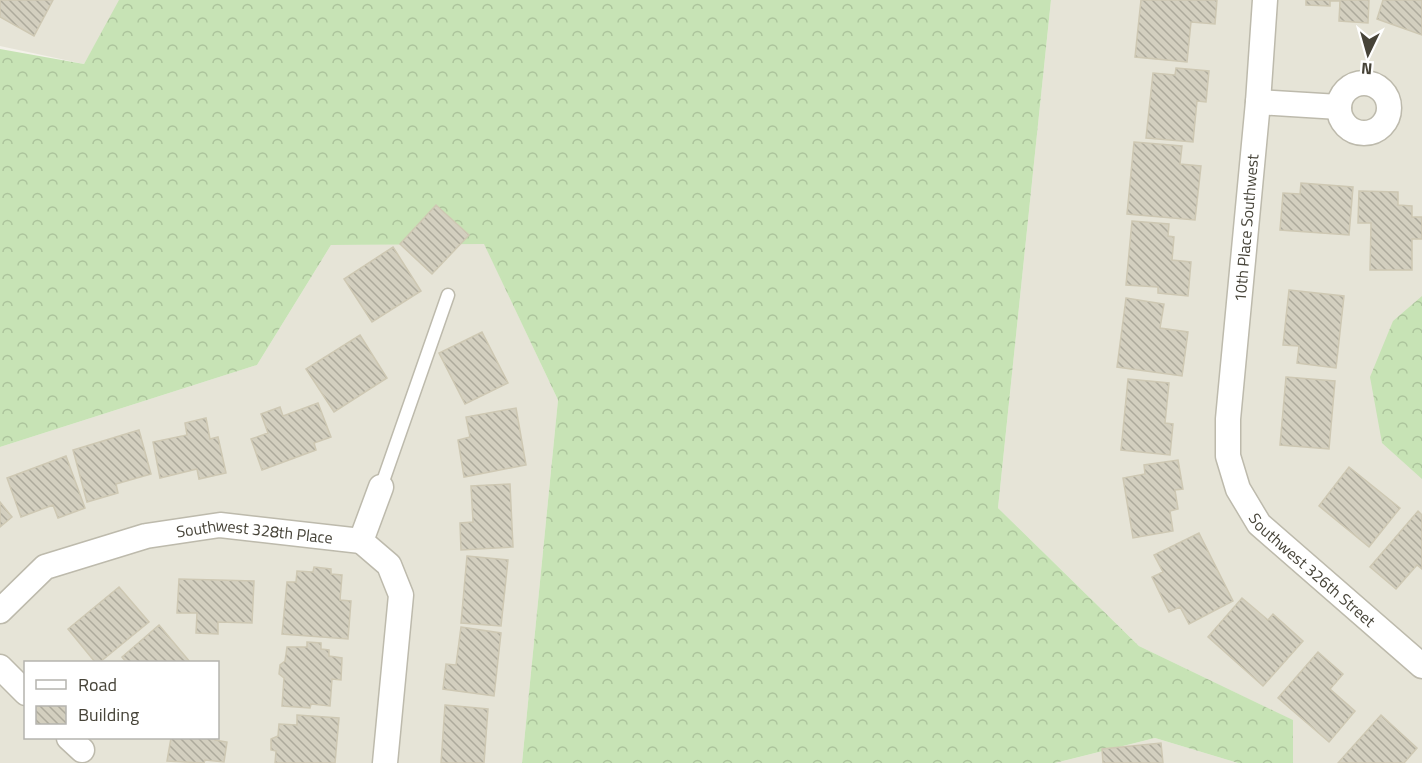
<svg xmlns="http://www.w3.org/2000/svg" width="1422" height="763" viewBox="0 0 1422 763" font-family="'Titillium Web',sans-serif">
	<defs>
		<pattern id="forest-crowns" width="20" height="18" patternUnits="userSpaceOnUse" patternTransform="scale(1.5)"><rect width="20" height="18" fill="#c7e3b5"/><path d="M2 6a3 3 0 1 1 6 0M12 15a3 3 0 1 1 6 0" fill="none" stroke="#acc49c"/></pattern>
		<pattern id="building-back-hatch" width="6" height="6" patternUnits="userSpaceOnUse" patternTransform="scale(1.5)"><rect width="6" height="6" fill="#d3cfbf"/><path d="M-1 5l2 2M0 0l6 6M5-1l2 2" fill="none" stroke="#adaa9c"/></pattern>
	</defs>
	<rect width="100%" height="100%" fill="#f3f1e9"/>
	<!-- residential -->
	<path fill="#e6e4d7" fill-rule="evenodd" d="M0,0H119L120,1L84,64L0,46Z
		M1051,0H1422V763H1293L1292,720L1139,646L998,508Z
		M484,243L558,400L522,763H0V447L257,365L331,245ZM26,662H218V738H26Z
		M1155,738L1238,763H1055Z"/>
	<!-- forest -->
	<path fill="url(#forest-crowns)" d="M119,0H1051L998,508L1139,646L1293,720V763H1238L1155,738L1055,763H522L558,400L484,244L331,245L257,365L0,447V49L84,64Z
		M1422,296V479L1382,443L1370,377L1393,321Z"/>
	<!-- building -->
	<path fill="url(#building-back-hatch)" stroke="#cec8b3" stroke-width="1.5" d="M0,0H53L34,36L0,17Z
		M1141,0H1217L1215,24L1191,22L1187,62L1135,57Z
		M1306,0H1369L1368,23L1339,21L1340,1H1330V6L1306,5Z
		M1383,0H1422V35L1377,19Z
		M1176,68L1209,71L1206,102L1197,101L1193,142L1146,138L1153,73L1175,75Z
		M1134,142L1182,146L1180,164L1201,166L1195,220L1127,214Z
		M1301,183L1353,187L1349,235L1280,230L1283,193L1300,194Z
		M1359,191L1398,192V205L1412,206V217H1422V239H1412V270H1370L1371,223H1358Z
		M436,205L469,235L432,274L400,244Z
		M1132,221L1169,224L1168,236L1174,237L1172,260L1191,262L1188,296L1158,293V287L1126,285Z
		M393,247L421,291L372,322L344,279Z
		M1289,290L1344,296L1336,368L1297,363L1299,346L1283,345Z
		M1126,298L1164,304L1160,328L1188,332L1182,376L1117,367Z
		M482,332L508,383L465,404L439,353Z
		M360,335L387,378L334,412L306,369Z
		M1286,377L1335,381L1329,449L1280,445Z
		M1128,379L1169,383L1165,423L1173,424L1170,455L1121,450Z
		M318,403L331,437L314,443L316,450L262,470L251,439L268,433L261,414L280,407L283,416Z
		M516,408L526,465L464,477L458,440L470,437L466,417Z
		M206,418L210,439L218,437L226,473L199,479L197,469L160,478L153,442L187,435L185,423Z
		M139,430L151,474L116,484L118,493L87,502L73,450Z
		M66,456L85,508L58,518L53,505L21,517L7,478Z
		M1178,460L1183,489L1175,490L1178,509L1170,511L1173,531L1133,538L1123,478L1145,474L1144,465Z
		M1349,467L1400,508L1369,547L1319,506Z
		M510,484L513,547L461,550L460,523L473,522L471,486Z
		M0,502L12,517L0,527Z
		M1418,511L1422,515V569L1417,565L1396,589L1370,567Z
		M1199,533L1233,601L1189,624L1180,607L1169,612L1152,577L1163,572L1154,555Z
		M467,556L508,560L501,626L461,623Z
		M314,567L331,569V574L342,575L340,600L351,601L348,639L282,634L287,582H296L297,571L313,572Z
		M179,579L254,581L252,623L218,622V634L196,633L197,613H177Z
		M119,587L149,622L100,662H95L68,629Z
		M1242,598L1268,620L1273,614L1303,641L1263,686L1208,637Z
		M159,625L190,662H126L122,657Z
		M461,627L501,633L494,696L443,689L446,664L456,665Z
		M307,642L321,643V649L329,650V656L342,658L341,680L332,679L330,706L311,704L310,708L282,706L284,678L279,674L280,665L285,661L287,647H307Z
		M1318,652L1343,674L1330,689L1355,711L1329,742L1278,698Z
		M445,705L488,709L484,763H441Z
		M297,715L339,718L335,763H275L276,751L271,750V739L278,736L279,724L297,725Z
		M1381,715L1417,748L1404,763H1338Z
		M171,738H215V740L227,742L224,762L205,760L204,763L167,761Z
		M1161,743L1163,763H1103L1102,749Z"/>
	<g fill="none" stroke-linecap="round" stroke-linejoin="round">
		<defs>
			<path id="lane" d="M381,487L448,295"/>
			<g id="street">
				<path id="s1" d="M1265,0L1258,102L1228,419V456L1238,489L1259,524L1422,666"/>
				<circle cx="1364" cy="108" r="25"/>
				<path d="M1258,102L1339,107"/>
				<path d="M361,541L389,565L401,595L385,763"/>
				<path d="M361,541L381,487"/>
				<path id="s2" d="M0,611L45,567L146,536L220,525L361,541"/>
				<path d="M0,667L26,693"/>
				<path d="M69,738L82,750"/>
			</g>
		</defs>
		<!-- lane casing -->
		<use href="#lane" stroke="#bdbaac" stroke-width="15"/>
		<!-- street casing -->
		<use href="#street" stroke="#bdbaac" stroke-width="27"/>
		<!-- lane -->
		<use href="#lane" stroke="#fff" stroke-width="12"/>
		<!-- street -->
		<use href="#street" stroke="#fff" stroke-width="24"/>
	</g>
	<g text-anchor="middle" stroke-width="4.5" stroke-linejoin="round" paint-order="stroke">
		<!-- street labels -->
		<g font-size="16" fill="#464338" stroke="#fff">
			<text transform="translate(1246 228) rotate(-85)" y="6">10th Place Southwest</text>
			<text dy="6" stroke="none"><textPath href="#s2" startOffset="278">Southwest 328th Place</textPath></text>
			<text dy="6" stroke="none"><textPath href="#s1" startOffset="603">Southwest 326th Street</textPath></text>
		</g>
	</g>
	<!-- legend -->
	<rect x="24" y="661" width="195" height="78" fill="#ffffff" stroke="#b5b4af" stroke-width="1.5"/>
	<rect x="36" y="680" width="30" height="9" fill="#ffffff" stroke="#b5b4af" stroke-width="1.5"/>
	<text x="78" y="691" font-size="18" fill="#464338">Road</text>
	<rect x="36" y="706" width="30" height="18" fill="url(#building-back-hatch)" stroke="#b5b4af" stroke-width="1.5"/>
	<text x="78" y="721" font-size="18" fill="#464338">Building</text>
	<!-- north arrow -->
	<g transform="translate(1368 54) rotate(185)" stroke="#ffffff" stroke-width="4.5" paint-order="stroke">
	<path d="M0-4.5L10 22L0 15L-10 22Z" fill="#464338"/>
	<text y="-9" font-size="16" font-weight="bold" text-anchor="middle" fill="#464338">N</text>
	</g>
</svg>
